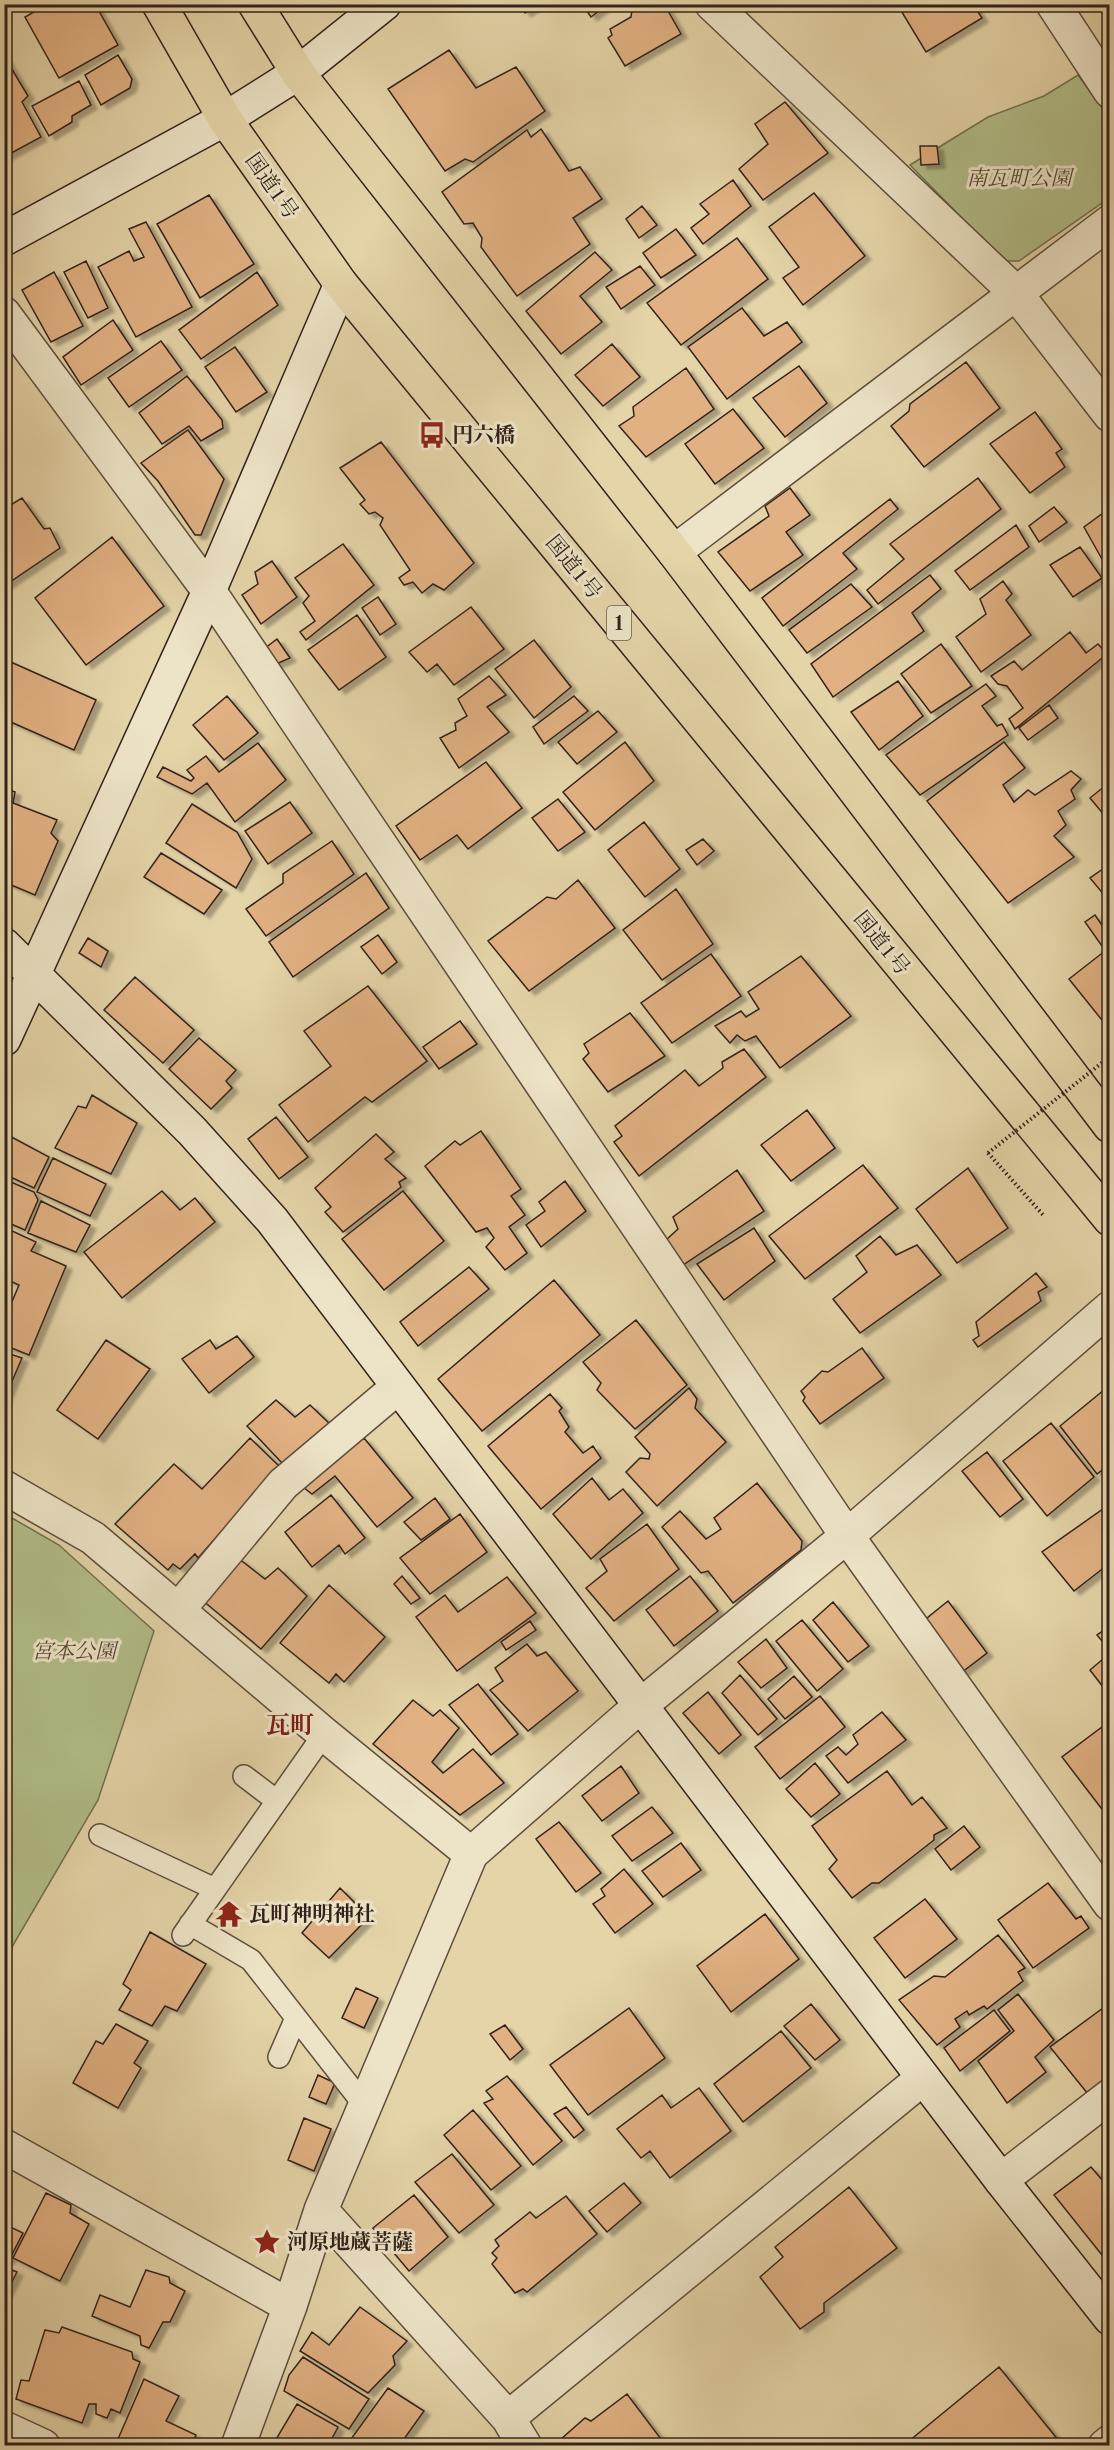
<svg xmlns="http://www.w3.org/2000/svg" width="1114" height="2450" viewBox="0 0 1114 2450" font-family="'Old Standard TT','Noto Serif JP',serif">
	<defs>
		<filter id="shadow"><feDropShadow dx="6" dy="4" stdDeviation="1.5" flood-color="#0004"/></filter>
	</defs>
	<rect width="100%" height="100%" fill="#e4d4a8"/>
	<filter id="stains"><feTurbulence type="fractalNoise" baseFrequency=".00333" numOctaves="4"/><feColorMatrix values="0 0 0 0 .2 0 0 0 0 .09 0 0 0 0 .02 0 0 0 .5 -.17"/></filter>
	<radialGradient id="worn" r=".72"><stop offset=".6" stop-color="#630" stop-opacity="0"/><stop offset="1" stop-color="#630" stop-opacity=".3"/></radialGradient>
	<!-- green -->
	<path fill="#b2bd89" stroke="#727052" stroke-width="1.5" d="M1078,75L1109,117V198L1019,261H1004L910,165L988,117L1044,96Z
		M5,1514L59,1545L154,1631L98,1800L5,1959Z"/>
	<!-- building -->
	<path fill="#e1b183" stroke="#32221b" stroke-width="1.5" filter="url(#shadow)" d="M48,4H95L118,45L59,78L25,17Z
		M519,4H538L525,13Z
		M582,4H608L591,17Z
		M641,4H664L681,34L625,66L608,38L612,35L610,29L631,17L632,10Z
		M897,4H973L982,18L926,52Z
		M449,50L476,88L516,67L545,111L473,162L465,159L445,171L388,89Z
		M118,55L132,79L130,88L101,105L85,75Z
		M4,56L28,96L22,102L41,137L4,157Z
		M79,81L91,105L72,116V122L49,136L32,106Z
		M785,102L828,153L763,200L739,169L768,144L755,124Z
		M541,129L569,171L580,167L602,199L573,218L590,244L517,296L481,247L482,238L473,223L464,224L442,192L527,130L531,137Z
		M920,146H937L939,164L921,165Z
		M733,180L751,206L703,244L691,228L709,214L700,204Z
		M814,193L865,256L803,305L783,278L799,267L769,227Z
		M209,195L254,264L200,298L157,224Z
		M642,206L657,225L639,238L626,219Z
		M146,222L192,307L136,337L98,267L129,251L134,261L144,257L129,229Z
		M676,229L696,255L661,278L643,253Z
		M737,238L768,279L681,345L647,303Z
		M595,252L612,270L580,296L602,322L561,354L526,311Z
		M86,261L108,308L88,318L64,272Z
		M640,266L655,285L621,309L606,287Z
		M54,272L83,326L51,342L22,290Z
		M257,272L278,305L201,359L179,330Z
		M742,308L764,336L787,322L802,342L727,399L688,347Z
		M113,320L133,350L81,385L63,357Z
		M161,341L182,370L129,407L108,378Z
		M612,344L640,377L603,406L575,375Z
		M235,347L267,392L236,412L205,367Z
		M966,362L1000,408L924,467L891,426L909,411L910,404Z
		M799,366L827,403L785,437L753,398Z
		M686,368L714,409L646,457L619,426L634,416L633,407Z
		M187,376L222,420L223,428L201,441L189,426L162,444L139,413Z
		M733,409L764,448L715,484L685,444Z
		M1035,412L1062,449L1056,453L1065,467L1030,493L990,444Z
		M188,430L224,479L201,535H195L158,481L141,463Z
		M381,442L474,563L444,590L433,584L422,593L413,582L404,585L399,578L410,570L380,525L383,518L375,512L369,514L360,504L365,500L340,468Z
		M978,478L1001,509L878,604L867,590L904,559L890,544Z
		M790,488L810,515L786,532L803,555L750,591L718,552L769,516L765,506Z
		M22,498L44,529L50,528L60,548L4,586V509Z
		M890,499L898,509L843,553L857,569L783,626L762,598Z
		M1054,507L1067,522L1039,542L1029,526Z
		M1110,508V566L1107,568L1084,527Z
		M1016,525L1029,547L970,590L955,571Z
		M112,537L164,606L86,665L35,598Z
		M343,544L374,585L306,640L300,632L315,621L303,603L309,596L295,578Z
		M1080,547L1102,578L1073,597L1050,565Z
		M272,561L297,597L261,624L242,595L258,584L255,572Z
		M930,575L941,589L912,613L924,631L833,697L811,664Z
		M1003,581L1012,594L1006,600L1031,635L981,672L956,637L986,614L980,599Z
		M851,584L872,607L807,653L789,630Z
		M378,597L396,624L380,635L362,608Z
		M471,607L504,649L454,685L437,664L427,672L409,652Z
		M357,615L386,657L339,690L308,650Z
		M1070,632L1086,653L1098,644L1107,654L1015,729L1009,719L1023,708L1007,686L998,684L991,676L1014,661L1022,670Z
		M277,639L290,658L274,665L264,649Z
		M534,640L571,687L534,718L495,669Z
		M941,644L972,686L931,713L901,674Z
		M4,659L96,700L74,750L4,719Z
		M489,676L506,695L487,707L509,732L459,768L440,738L456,730L455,723L467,716L458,699Z
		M898,681L923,716L879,750L851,712Z
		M986,684L996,696L982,706L997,726L1002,724L1008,735L920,795L886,755Z
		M227,696L258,733L224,760L193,725Z
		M574,696L588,711L544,744L533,727Z
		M1049,705L1058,718L1028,740L1019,728Z
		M598,711L617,732L577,764L558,742Z
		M625,742L654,781L595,830L563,792Z
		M1004,742L1025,768L1003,785L1014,802L1028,790L1035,795L1071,771L1081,779L1071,790L1075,799L1058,811L1066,825L1054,836L1074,857L1008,903L927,801Z
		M258,743L286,780L235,822L207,783L192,794L157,777L163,767L191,781L194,778L187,770L206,756L219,772Z
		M486,762L522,808L468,849L457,835L420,860L396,826Z
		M1110,782V822L1090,798Z
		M4,788L15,792L13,803L57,820L51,833L58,841L35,895L4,882Z
		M558,799L585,832L558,851L532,818Z
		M290,802L312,833L268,864L245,831Z
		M192,804L237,832L252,859L236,888L166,843Z
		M644,822L680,869L645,897L608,850Z
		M703,839L714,851L697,865L686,850Z
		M332,841L354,874L266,936L246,909L283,883V874Z
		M161,853L222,890L204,914L144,877Z
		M1110,864V902L1090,878Z
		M366,873L389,908L293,977L269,942Z
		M578,880L615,928L529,991L488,941L547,897L556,899Z
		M676,889L713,944L662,980L623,930Z
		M1095,915L1110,937V942L1102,946L1085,922Z
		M378,935L397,962L382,974L361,947Z
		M88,938L108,951L101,967L79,953Z
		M1110,947V1030L1069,979Z
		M711,954L741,996L672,1043L641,1003Z
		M801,956L851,1016L780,1068L756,1036L745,1041L737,1035L730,1043L715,1026L741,1011L746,1017L759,1009L748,992Z
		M135,977L194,1030L163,1063L104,1010Z
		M368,986L427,1061L372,1102L365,1097L308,1142L279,1105L331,1066L304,1031Z
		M630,1013L665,1056L608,1092L583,1059L589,1053L584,1044Z
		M460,1021L477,1044L439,1069L423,1047Z
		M199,1038L236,1070L226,1081L232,1088L211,1109L169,1069Z
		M744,1049L766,1077L639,1176L614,1142L622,1136L615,1126L685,1070L699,1086L723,1068L722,1062Z
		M92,1095L137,1123L111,1174L55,1148L78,1106L86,1108Z
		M807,1110L835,1148L791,1181L761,1145Z
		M276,1117L308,1157L279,1179L248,1139Z
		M481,1131L521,1189L511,1196L525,1215L509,1227L527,1253L505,1270L486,1247L494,1238L487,1228L476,1232L425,1166L455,1141L460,1145Z
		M4,1133L49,1157L34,1188L4,1174Z
		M376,1134L394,1152L385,1159L406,1178L399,1182L401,1187L343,1232L325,1212L331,1207L315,1188Z
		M53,1158L106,1184L90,1216L37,1192Z
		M863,1165L898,1208L805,1279L769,1236Z
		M968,1168L1008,1228L957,1263L916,1209Z
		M737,1170L764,1211L683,1265L666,1240L678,1229L673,1217Z
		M4,1179L34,1192L38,1200L25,1230L4,1221Z
		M565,1181L586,1211L541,1247L526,1225L545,1211L539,1202Z
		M162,1191L180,1210L195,1198L215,1222L122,1298L84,1252Z
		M403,1191L444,1241L384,1290L342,1239Z
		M41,1201L90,1225L76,1252L28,1233Z
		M754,1228L775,1261L724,1300L697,1264Z
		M10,1230L36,1242L31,1251L66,1266L29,1355L4,1345V1301L11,1304L19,1285L4,1278V1242Z
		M880,1236L896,1255L917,1245L941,1275L860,1333L833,1299L867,1272L856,1256Z
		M469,1267L489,1289L418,1346L400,1322Z
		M1036,1273L1047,1287L1038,1292L1041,1301L978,1347L973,1340L979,1336L976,1322Z
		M554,1280L600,1335L482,1431L438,1379Z
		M636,1320L687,1385L635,1429L597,1390L601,1383L583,1362Z
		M237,1336L254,1357L209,1393L182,1359L210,1340L216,1349Z
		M106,1340L150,1369L98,1439L57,1410Z
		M862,1348L884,1378L820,1424L803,1401L805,1397L801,1391L822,1371L828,1372Z
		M4,1352L22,1358L4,1400Z
		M1110,1385V1464L1097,1474L1060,1426Z
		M689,1388L697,1399L695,1408L726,1442L657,1506L626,1472L640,1458L649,1459L650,1454L635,1437Z
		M550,1394L562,1408L559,1411L569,1427L565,1432L583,1453L593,1446L601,1458L541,1509L488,1446Z
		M276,1400L295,1417L310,1405L331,1425L282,1463L247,1426Z
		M1051,1423L1094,1477L1047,1516L1003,1461Z
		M250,1438L279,1466L198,1558L195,1554L180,1569L173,1564L168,1570L115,1524L174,1464L202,1489Z
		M364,1438L413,1498L377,1527L335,1476L312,1494L303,1487Z
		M987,1452L1023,1499L1000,1517L962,1471Z
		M592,1478L609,1500L623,1489L643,1513L591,1559L553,1514Z
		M757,1483L802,1541L801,1550L733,1603L708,1571L701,1573L662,1527L680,1511L706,1539L721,1529L714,1518Z
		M331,1495L365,1538L345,1554L339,1545L312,1567L285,1532Z
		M435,1498L450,1519L421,1540L404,1522Z
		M1110,1504V1563L1074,1591L1042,1552Z
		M460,1514L487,1552L430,1594L400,1558Z
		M647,1524L679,1569L614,1621L586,1588L607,1571L600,1559Z
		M238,1558L265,1579L278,1568L307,1596L261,1649L202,1600Z
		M402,1576L420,1598L411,1604L394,1584Z
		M690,1576L718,1611L674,1646L646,1610Z
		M507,1577L536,1613L457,1671L416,1617L445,1595L458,1612Z
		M329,1585L385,1637L344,1682L336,1674L329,1683L280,1643Z
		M948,1601L987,1653L953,1679L916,1627Z
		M833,1602L869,1646L848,1662L813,1620Z
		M802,1620L843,1669L817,1691L776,1641Z
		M530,1621L536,1630L506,1650L501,1642Z
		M1110,1626V1651L1097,1635Z
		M766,1639L787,1668L761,1688L738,1662Z
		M527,1644L537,1656L546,1652L578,1691L528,1731L490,1690L503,1681L495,1668Z
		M1110,1653V1696L1090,1670Z
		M740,1675L777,1719L758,1735L722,1693Z
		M794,1676L812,1697L785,1719L768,1699Z
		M478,1684L518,1734L491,1755L449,1705Z
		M708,1692L741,1735L719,1754L683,1713Z
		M820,1696L845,1727L780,1779L755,1747Z
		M413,1700L433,1716L440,1710L459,1728L432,1762L443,1773L473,1749L504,1783L460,1815L373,1744Z
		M882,1712L906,1740L848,1783L826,1756L838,1747L846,1755L858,1744L853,1735Z
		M1110,1721V1816L1108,1817L1062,1757Z
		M815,1763L840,1794L811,1817L786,1789Z
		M621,1766L639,1793L602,1821L582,1796Z
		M887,1771L912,1805L922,1797L947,1828L934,1835V1840L879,1883H872L852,1898L829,1869L837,1860L812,1826Z
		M652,1807L673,1833L632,1861L612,1836Z
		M559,1822L601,1873L576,1892L536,1839Z
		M964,1826L980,1847L951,1870L935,1849Z
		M681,1843L701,1870L663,1897L642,1871Z
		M624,1869L653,1904L615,1933L593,1904L605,1896L601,1889Z
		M1048,1883L1076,1919L1081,1916L1089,1928L1033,1968L998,1920Z
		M340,1888L369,1917L329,1958L302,1933Z
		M925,1899L957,1939L905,1978L874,1938Z
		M765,1914L799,1959L731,2012L697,1966Z
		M150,1932L206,1964L177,2011L165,2006L152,2026L119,2010L131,1990L123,1984Z
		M998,1935L1025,1968L1018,1972L1023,1981L987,2009L984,2006L969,2015L967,2011L955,2019L960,2027L937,2045L899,2000L934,1976L945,1977Z
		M356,1988L378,1998L364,2028L342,2018Z
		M1018,1994L1054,2040L1035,2057L1046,2072L1007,2103L978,2061L1014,2031L998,2010Z
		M811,2004L840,2040L815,2060L784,2026Z
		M629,2008L665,2058L588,2115L550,2065Z
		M1103,2008L1110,2017V2079L1088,2094L1050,2047Z
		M994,2010L1010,2031L960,2071L944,2048Z
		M116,2024L148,2041L134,2063L141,2068L118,2108L73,2083L96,2041L103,2044Z
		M505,2025L523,2049L510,2060L490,2034Z
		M781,2031L811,2068L743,2122L714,2084Z
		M318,2075L335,2083L326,2104L309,2097Z
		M507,2076L562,2141L533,2165L484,2103L493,2099L486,2091Z
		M699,2088L731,2131L670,2178L650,2151L641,2158L617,2129L662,2095L671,2108Z
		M566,2107L584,2130L574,2138L554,2114Z
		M473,2110L521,2166L491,2190L444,2135Z
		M304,2118L331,2129L314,2171L288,2160Z
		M452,2154L494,2205L459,2233L415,2182Z
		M1091,2167L1110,2189V2265L1054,2195Z
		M624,2183L641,2203L607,2232L589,2211Z
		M849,2187L897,2248L824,2303V2312L800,2329L760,2277L783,2257L775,2247Z
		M46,2193L71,2205L70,2213L89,2224L60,2281L13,2258Z
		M414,2195L448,2237L409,2271L373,2228Z
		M566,2196L597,2234L527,2292L523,2289L515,2293L492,2264L497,2258L492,2253L499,2246L495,2240L530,2212L536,2218Z
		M4,2224L23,2233L9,2260L4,2259Z
		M4,2267L17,2272L5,2295L4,2294Z
		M146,2270L169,2277L170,2283L185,2291L170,2322H163L149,2348L141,2345L140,2336L92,2316L100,2295L130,2307Z
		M360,2307L407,2341L393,2356L395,2365L368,2393L300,2351L312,2332L329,2345Z
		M62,2327L132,2352L133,2359L140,2362L120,2413L111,2409L107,2418L96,2414V2404H89L82,2423L16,2399L21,2380L29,2381L45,2330L59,2333Z
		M303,2357L369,2399L349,2429L284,2391L289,2375Z
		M999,2367L1059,2441L1054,2446H903Z
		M144,2379L179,2396L166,2421L196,2435L191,2446H115Z
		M388,2388L424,2411L399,2446H346Z
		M627,2394L664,2443L660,2446H567L561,2439L585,2418L591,2421Z
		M297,2404L338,2427L328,2446H272Z"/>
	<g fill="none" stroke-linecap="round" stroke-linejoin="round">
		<defs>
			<path id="lane" d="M244,1776L277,1801
				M100,1835L215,1889
				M190,1924L251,1960L365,2106
				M183,1935L324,1734
				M279,2057L296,2018"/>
			<path id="street" d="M712,4L1015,292L1110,415
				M1053,4L1110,91
				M4,314L209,591L847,1536L1110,1904
				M674,552L1110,222
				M4,1487L93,1538L324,1734L471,1854
				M178,1610L283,1484L398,1387
				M4,2146L290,2306
				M1001,2180L1110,2096
				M321,2210L508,2418L525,2446
				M508,2418L923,2078
				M4,2428L43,2446
				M238,2446L290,2306L321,2210L471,1854L640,1706L847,1536L1110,1308
				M1105,2446L1110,2442"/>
			<path id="secondary" d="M4,239L225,119L298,73L384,4
				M4,945L192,1131L272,1220L1001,2180L1110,2318
				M4,1039L209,591L341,284"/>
			<path id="highway" d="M159,4L225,119L341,284L1110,1219
				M255,4L298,73L674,552L1110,1126"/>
		</defs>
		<!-- lane casing -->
		<use href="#lane" stroke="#5e4e3e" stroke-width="24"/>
		<!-- street casing -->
		<use href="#street" stroke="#5e4e3e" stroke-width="36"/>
		<!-- secondary casing -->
		<use href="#secondary" stroke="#32221b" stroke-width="36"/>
		<!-- highway casing -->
		<use href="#highway" stroke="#32221b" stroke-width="36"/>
		<!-- path -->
		<path stroke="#32221b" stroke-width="4" stroke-dasharray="1.5 3" stroke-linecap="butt" d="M988,1153L1044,1216"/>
		<!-- lane -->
		<use href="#lane" stroke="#ede3c6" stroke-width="21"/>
		<!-- street -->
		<use href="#street" stroke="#ede3c6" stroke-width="33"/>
		<!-- secondary -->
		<use href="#secondary" stroke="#ede3c6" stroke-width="33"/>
		<!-- highway -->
		<use href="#highway" stroke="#e4d4a8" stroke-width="33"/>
		<!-- path-bridge -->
		<path stroke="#32221b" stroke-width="4" stroke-dasharray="1.5 3" stroke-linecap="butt" d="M988,1153L1103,1062"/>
	</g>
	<!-- icons -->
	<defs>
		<symbol id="bus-bare" viewBox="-9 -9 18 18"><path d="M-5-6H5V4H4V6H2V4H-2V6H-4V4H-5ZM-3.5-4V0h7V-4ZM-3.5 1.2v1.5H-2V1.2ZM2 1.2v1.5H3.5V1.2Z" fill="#8f2418" stroke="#ede3c6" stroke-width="2.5" paint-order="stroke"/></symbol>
		<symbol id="temple-bare" viewBox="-9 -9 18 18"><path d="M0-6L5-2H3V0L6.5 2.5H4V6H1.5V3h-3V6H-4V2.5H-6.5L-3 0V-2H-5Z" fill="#8f2418" stroke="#ede3c6" stroke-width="2.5" paint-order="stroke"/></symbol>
		<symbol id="sight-bare" viewBox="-9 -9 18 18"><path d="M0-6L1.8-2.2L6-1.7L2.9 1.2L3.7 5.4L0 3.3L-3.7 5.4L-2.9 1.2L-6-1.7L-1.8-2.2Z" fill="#8f2418" stroke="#ede3c6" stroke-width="2.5" paint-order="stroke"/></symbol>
	</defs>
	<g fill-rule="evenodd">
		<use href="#bus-bare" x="413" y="416" width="38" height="38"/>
		<use href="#temple-bare" x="210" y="1895" width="38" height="38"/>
		<use href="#sight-bare" x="248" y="2223" width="38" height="38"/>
	</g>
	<g text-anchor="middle" stroke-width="6" stroke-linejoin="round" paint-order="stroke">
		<!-- shield labels -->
		<rect fill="#ede3c6" stroke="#6a5c4e" stroke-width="1.5" x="607" y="606" width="24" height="34" rx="4.5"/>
		<g font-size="20" font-weight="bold" fill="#32221b">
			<text x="619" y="630">1</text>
		</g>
		<!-- park labels -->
		<g font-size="21" font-style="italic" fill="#524936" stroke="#ede3c6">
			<text x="1019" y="185">南瓦町公園</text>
			<text x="74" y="1658">宮本公園</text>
		</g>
		<!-- street labels -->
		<g font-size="21" fill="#32221b" stroke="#ede3c6">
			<text transform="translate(272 186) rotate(55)" y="7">国道1号</text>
			<text transform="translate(574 567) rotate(51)" y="7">国道1号</text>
			<text transform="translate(882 943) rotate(51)" y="7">国道1号</text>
		</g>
		<!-- poi labels -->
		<g font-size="21" font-weight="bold" fill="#32221b" stroke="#ede3c6" text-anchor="start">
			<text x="452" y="442">円六橋</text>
			<text x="249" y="1921">瓦町神明神社</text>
			<text x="287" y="2249">河原地蔵菩薩</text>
		</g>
		<!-- quarter labels -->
		<g font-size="24" font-weight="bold" fill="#7a1f14" stroke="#ede3c6">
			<text x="290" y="1733">瓦町</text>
		</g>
	</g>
	<!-- margin -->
	<rect width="1114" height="2450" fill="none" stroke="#e4d4a8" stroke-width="24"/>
	<rect x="6" y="6" width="1102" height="2438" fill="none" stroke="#32221b" stroke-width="3"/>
	<rect x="12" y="12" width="1090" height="2426" fill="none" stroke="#32221b" stroke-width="1.5"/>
	<rect width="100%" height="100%" filter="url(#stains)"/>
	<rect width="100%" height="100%" fill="url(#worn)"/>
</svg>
